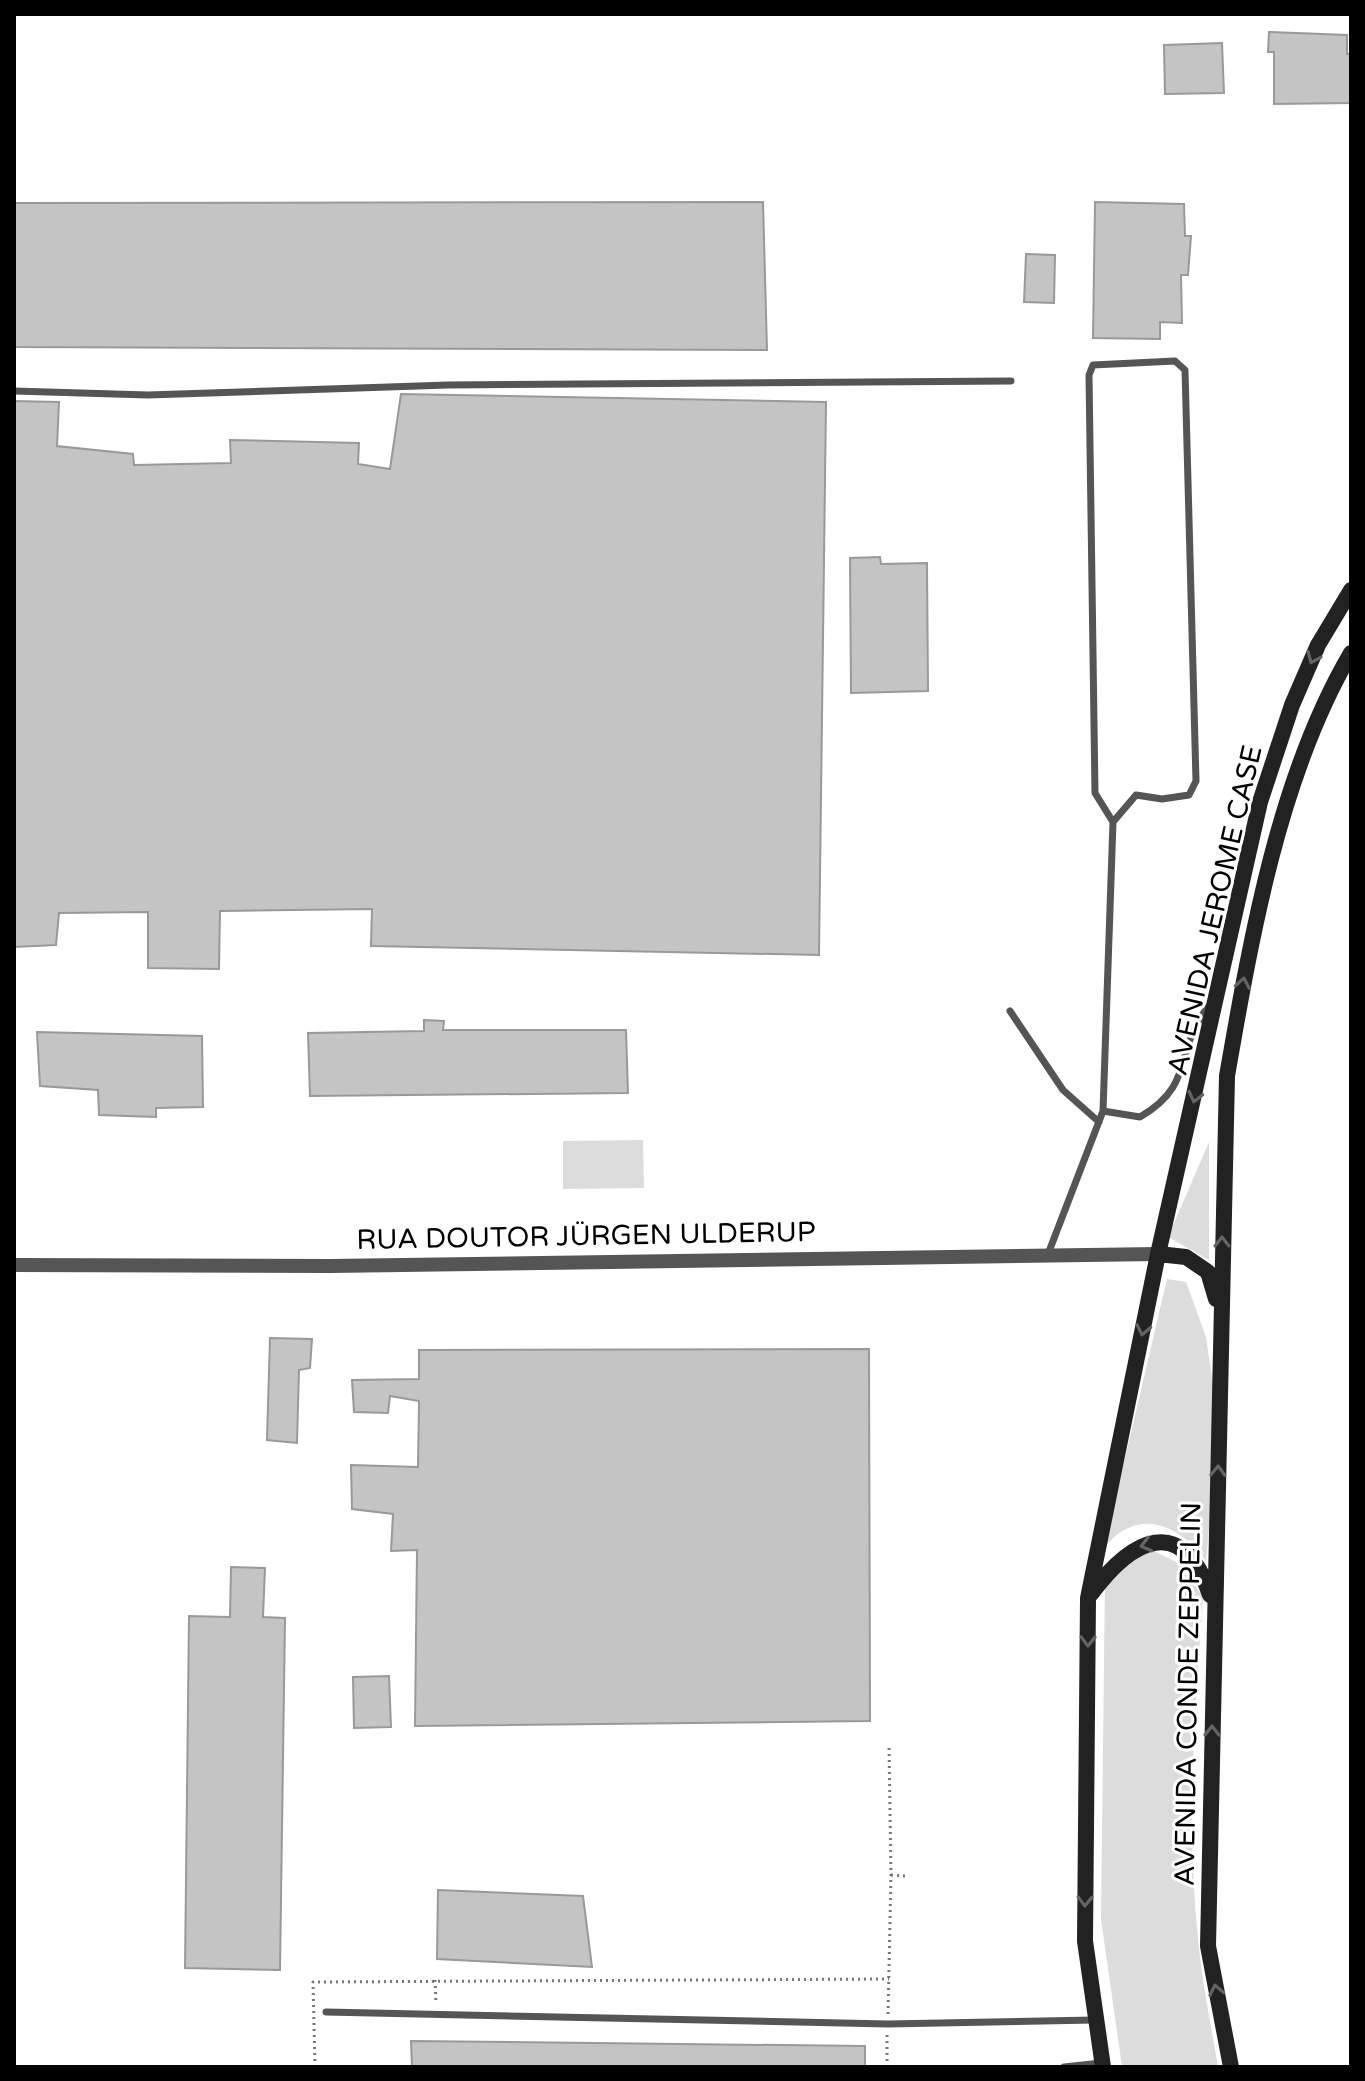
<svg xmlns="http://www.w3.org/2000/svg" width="1365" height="2081" viewBox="0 0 1365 2081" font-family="'Varela Round',sans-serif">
	<rect width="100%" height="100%" fill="#fff"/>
	<!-- green -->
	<path fill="#dcdcdc" d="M643,1140L644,1188L563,1189V1141Z
		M1209,1142V1260L1168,1237Z
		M1167,1279L1186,1282L1206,1337L1219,1427L1206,1561C1179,1524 1137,1506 1104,1548Z
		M1154,1551L1176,1562L1203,1596C1195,1709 1186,1825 1198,1939C1202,1982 1211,2025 1218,2067H1122L1101,1919L1105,1578L1121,1562Z"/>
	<!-- building -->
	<path fill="#c4c4c4" stroke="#999" stroke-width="2" d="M1269,32L1347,35V54H1351V103L1274,104V52H1268Z
		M1222,43L1224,93L1165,94L1164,45Z
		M763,202L767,350L14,347V203Z
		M1095,202L1184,204L1185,236H1191L1188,275H1181L1182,323L1160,322V339L1093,338Z
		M1026,254L1055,255L1054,303L1024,302Z
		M401,394L826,402L819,955L371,946L372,909L220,911L219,969L148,968V912L59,913L56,945L14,947V401L59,402L57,446L133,454L134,465L231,463L230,440L359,443L358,464L390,469Z
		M880,557L881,564L927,563L928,691L851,693L850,558Z
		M424,1020L444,1021L443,1030H626L628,1093L310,1096L308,1033L424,1031Z
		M37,1032L202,1036L203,1107L156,1108V1117L99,1115L98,1090L40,1086Z
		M270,1338L312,1339L310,1368L299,1370L297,1443L267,1440Z
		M869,1349L870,1721L415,1726L417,1550L391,1551L393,1514L352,1509L351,1465L418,1467L419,1401L390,1396L388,1413L354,1412L352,1380L419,1379V1350Z
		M231,1567L265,1568L263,1617L285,1618L280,1970L185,1968L189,1616L230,1617Z
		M389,1676L391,1727L354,1728L353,1677Z
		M438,1890L583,1896L592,1967L437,1959Z
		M411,2041L865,2046V2067H412Z"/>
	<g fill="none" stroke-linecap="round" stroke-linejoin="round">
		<!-- path -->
		<path stroke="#777" stroke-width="3" stroke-dasharray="2 4" stroke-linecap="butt" d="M891,1875L906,1876
			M435,1980L436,2004
			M888,2014L891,1875L889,1746
			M315,2067L313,1982L889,1979
			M887,2067V2034"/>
		<!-- service -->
		<path stroke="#555" stroke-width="7" d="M14,391L148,395L448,385L1011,381
			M1010,1011L1063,1090L1099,1122
			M1103,1111L1140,1117C1197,1083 1172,1053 1208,1007
			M1048,1254L1103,1111L1113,822L1095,793L1089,375L1093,365L1175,361L1185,370L1196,781L1189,795L1162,799L1136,795L1113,822
			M326,2012L888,2024L1094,2020
			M1064,2067L1101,2063"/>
		<!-- minor -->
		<path stroke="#555" stroke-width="14" d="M14,1265L330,1266L1158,1254"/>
		<!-- secondary -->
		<path stroke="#222" stroke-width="16" d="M1158,1254L1186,1257L1208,1272L1216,1299
			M1091,1594C1131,1540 1182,1511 1210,1595
			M1103,2067L1085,1941L1088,1598L1158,1254L1260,802L1292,705L1318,645L1351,590
			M1231,2067L1208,1946L1227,1076C1251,938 1279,775 1351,653"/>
	</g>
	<!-- one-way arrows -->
	<defs><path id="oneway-chevron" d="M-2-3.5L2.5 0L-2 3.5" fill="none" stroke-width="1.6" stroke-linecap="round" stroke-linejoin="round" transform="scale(2)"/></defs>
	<g stroke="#646464">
		<use href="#oneway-chevron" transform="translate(1313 658) rotate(113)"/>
		<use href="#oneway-chevron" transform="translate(1243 983) rotate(-80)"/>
		<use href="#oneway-chevron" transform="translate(1195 1097) rotate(103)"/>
		<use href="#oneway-chevron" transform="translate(1222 1242) rotate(-90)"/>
		<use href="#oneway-chevron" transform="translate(1143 1330) rotate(102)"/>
		<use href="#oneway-chevron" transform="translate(1218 1471) rotate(-88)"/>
		<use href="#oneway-chevron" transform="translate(1146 1545) rotate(166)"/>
		<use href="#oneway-chevron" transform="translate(1088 1641) rotate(91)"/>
		<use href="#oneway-chevron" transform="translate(1212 1731) rotate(-89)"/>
		<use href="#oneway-chevron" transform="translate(1085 1901) rotate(91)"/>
		<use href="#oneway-chevron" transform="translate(1216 1990) rotate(-101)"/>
	</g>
	<g text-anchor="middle" stroke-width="6" stroke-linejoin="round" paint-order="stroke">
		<!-- street labels -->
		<g font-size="28" fill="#000" stroke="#fff">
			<text transform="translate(1214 910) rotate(-77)" y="10">AVENIDA JEROME CASE</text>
			<text transform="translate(586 1235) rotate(-1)" y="10">RUA DOUTOR JÜRGEN ULDERUP</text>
			<text transform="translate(1187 1694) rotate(-89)" y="10">AVENIDA CONDE ZEPPELIN</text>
		</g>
	</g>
	<!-- border -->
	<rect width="1365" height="2081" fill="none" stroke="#000000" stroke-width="32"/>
</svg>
